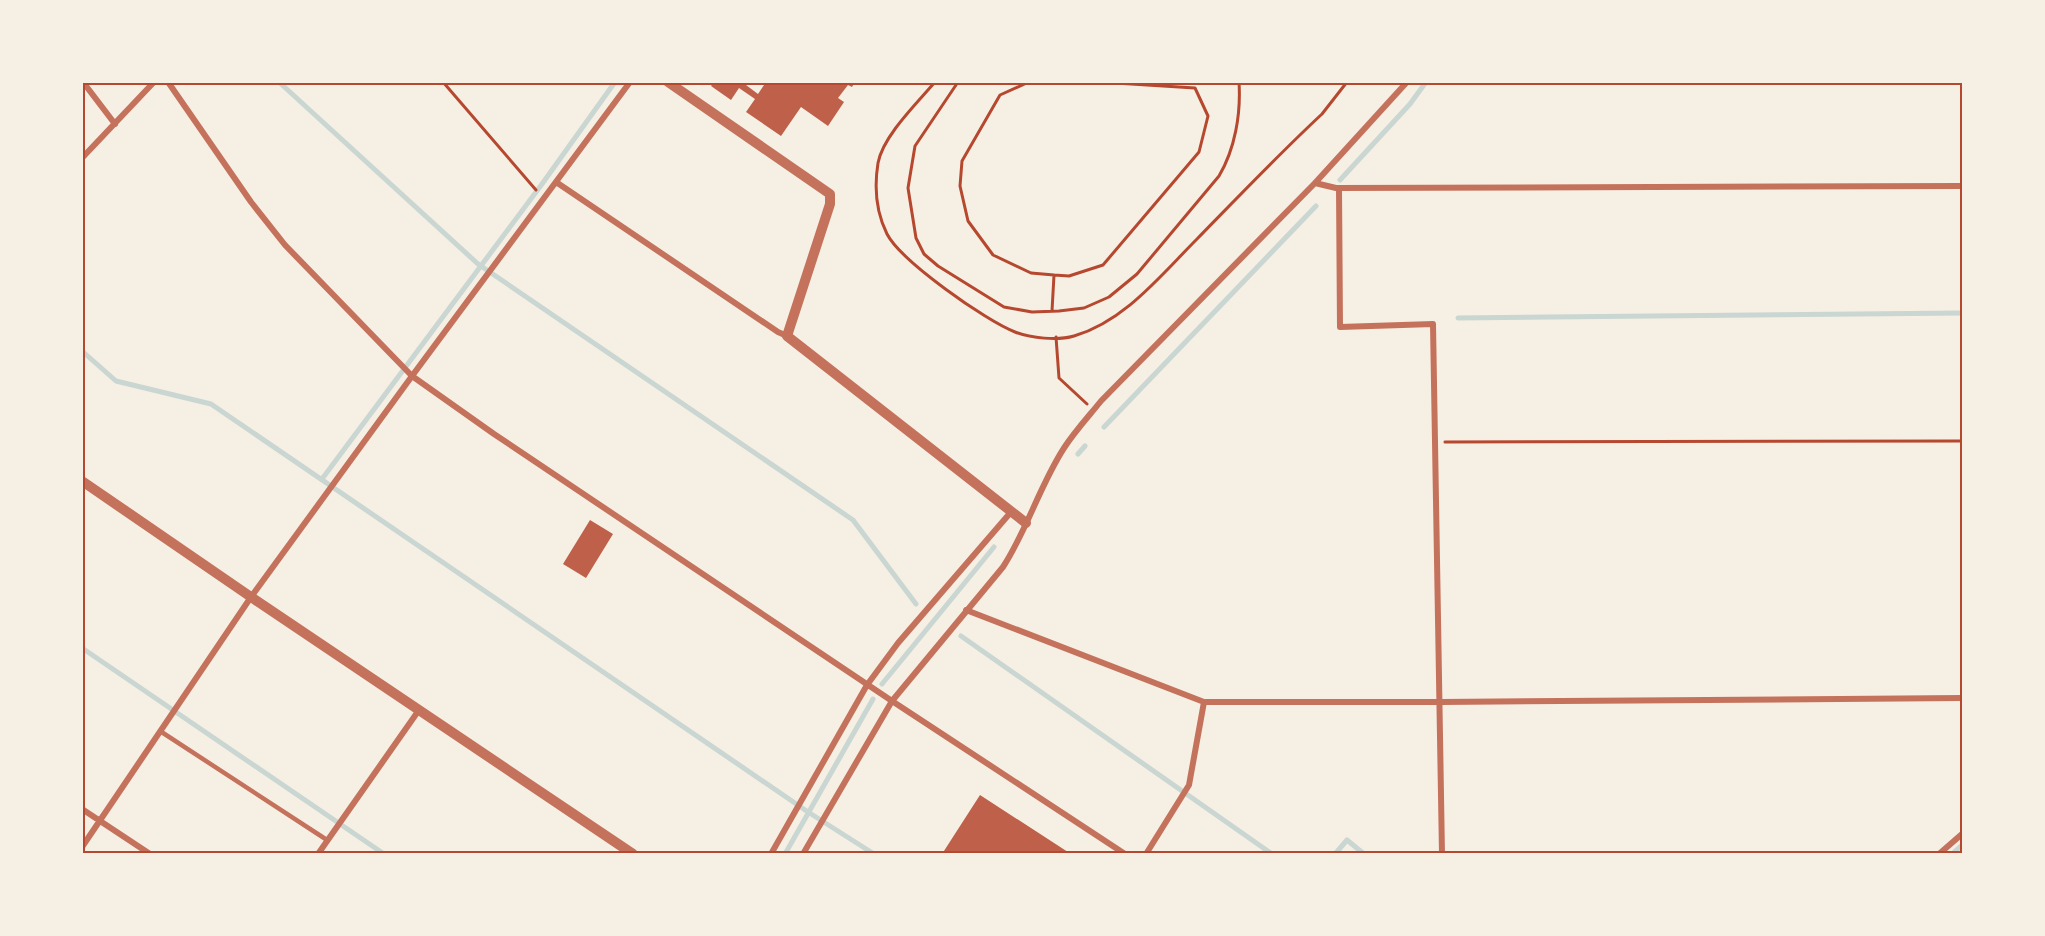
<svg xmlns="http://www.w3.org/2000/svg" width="2045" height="936" viewBox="0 0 2045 936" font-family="Bitter,serif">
	<rect width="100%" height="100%" fill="#f6efe4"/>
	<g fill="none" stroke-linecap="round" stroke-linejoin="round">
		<!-- stream -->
		<path stroke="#c9d6d2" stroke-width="5" d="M279,82L478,264L853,520L916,604
			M1340,180L1410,104L1426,82
			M1458,318L1962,313
			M82,351L116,381L211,404L808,812L874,854
			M1104,427L1316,206
			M1078,454L1085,446
			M322,479L542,184L615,82
			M961,636L1272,854
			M82,648L384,854
			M882,684L994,547
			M785,854L873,699
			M1335,854L1347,840L1364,854
			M1952,854L1962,845"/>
	</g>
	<!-- building -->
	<path fill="#bf614a" d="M714,82H742L758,94L766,82H855L852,87L848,85L838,98L844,102L828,126L801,107L781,136L746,112L755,99L739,88L731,100L711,86Z
		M590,520L613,534L586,578L563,564Z
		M980,795L1071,854H942Z"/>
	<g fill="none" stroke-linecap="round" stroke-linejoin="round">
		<!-- path -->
		<path stroke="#b5482f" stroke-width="3" d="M443,82L536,190
			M935,82C917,103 883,136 878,163C874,188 876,212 887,234C901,261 986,321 1015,332C1031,338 1057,341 1074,336C1125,321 1161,275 1197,239C1238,197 1279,154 1322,114L1347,82
			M958,82L915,146L908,188L916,238L924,254L938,266L1004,307L1032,312L1059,311L1084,308L1109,297L1137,274L1219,176C1235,149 1241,114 1239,82
			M1029,82L1000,95L962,161L960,186L968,221L993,255L1031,273L1054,275L1052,311
			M1054,275L1069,276L1103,265L1199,152L1208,116L1195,88L1099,82
			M1056,337L1059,378L1087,404
			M1445,442L1962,441"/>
		<!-- service -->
		<path stroke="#c5725c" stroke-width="4.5" d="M160,731L327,840"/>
		<!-- minor -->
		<path stroke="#c5725c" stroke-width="6" d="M83,82L115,124
			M168,82L251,202L285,245L412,376L494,434L892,701L1125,854
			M82,158L154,82
			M556,182L778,332L787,336
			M1315,183L1336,188L1962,186
			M1339,188L1340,327L1433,324L1442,854
			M966,610L1204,702H1441L1962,698
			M82,809L150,854
			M82,847L251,597L412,376L630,82
			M318,854L419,710
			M771,854L867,685L898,643L1011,512
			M803,854L892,701L1003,567C1027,530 1040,485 1064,448C1075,431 1089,416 1101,401L1315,183L1407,82
			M1146,854L1189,785L1204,702
			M1939,854L1962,834"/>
		<!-- tertiary -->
		<path stroke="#c5725c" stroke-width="10" d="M668,82L830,194V204L787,336L1026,523
			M82,481L251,597L633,854"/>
	</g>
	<!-- border -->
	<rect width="2045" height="936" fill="none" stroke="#f6efe4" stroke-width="168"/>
	<rect x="84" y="84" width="1877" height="768" fill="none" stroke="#b5482f" stroke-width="2"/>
</svg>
